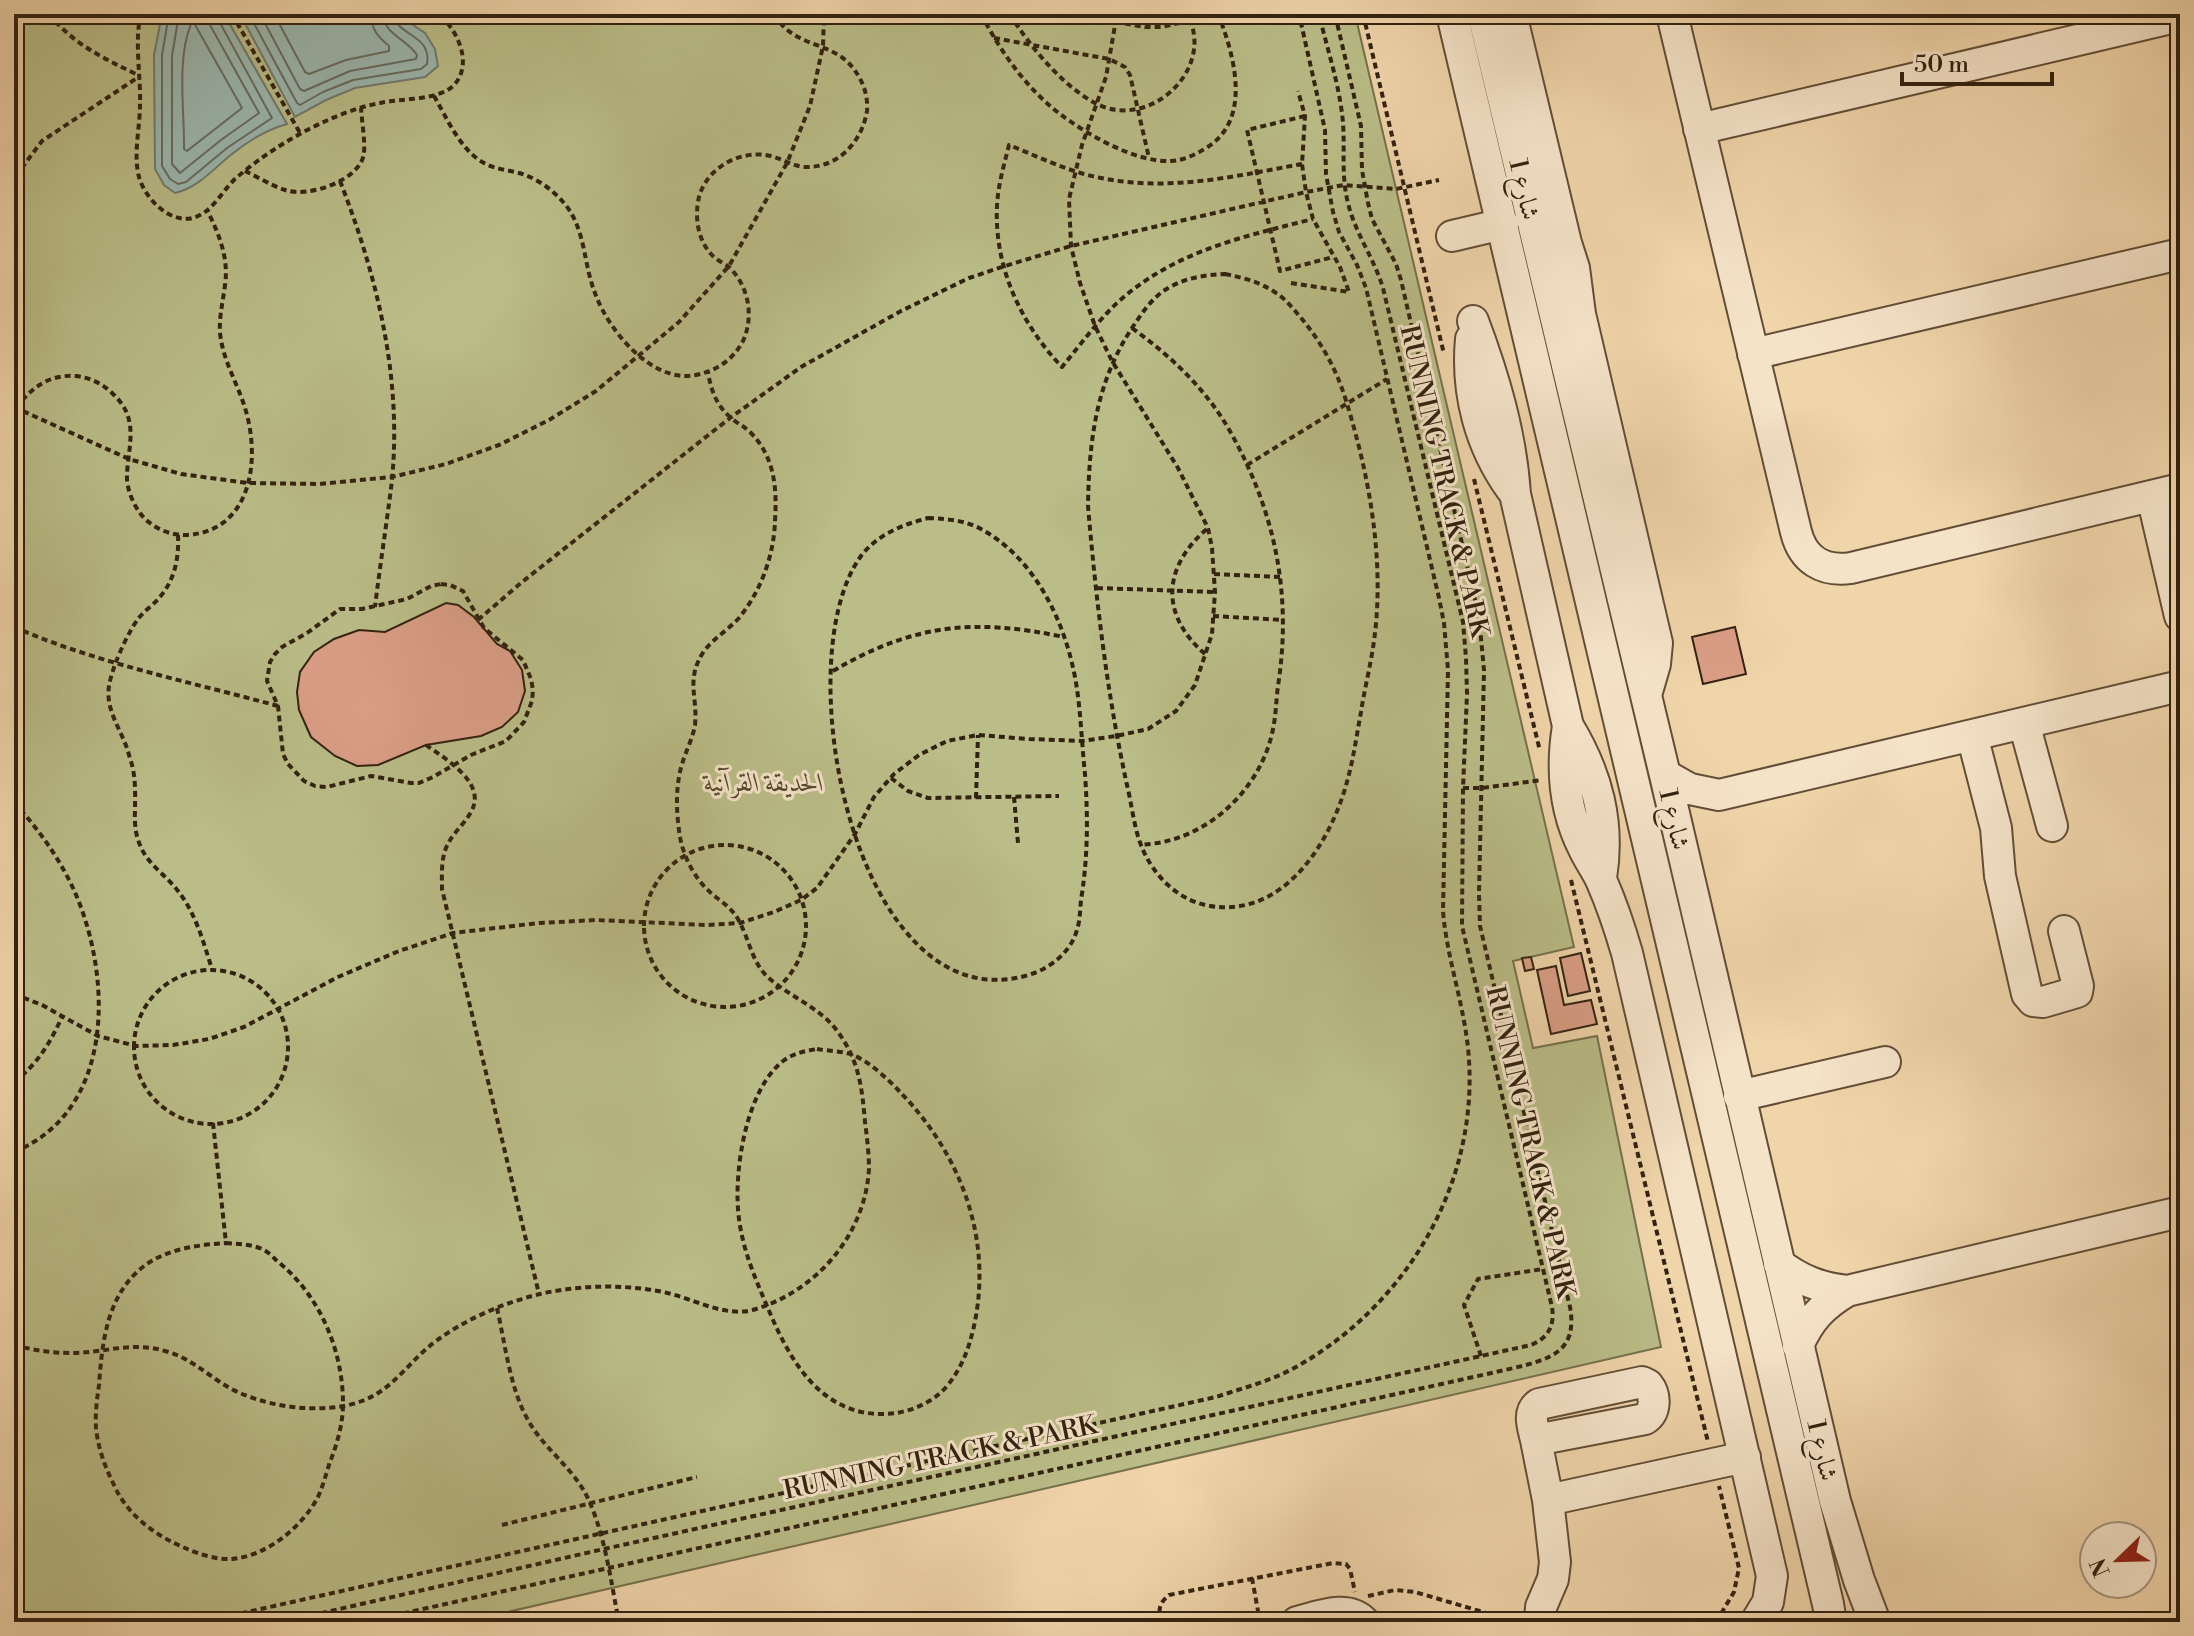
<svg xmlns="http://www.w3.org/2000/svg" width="2194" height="1636" viewBox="0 0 2194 1636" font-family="'Libre Bodoni',Amiri,serif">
	<rect width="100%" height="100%" fill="#f0d4aa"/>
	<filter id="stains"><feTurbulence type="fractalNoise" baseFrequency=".0025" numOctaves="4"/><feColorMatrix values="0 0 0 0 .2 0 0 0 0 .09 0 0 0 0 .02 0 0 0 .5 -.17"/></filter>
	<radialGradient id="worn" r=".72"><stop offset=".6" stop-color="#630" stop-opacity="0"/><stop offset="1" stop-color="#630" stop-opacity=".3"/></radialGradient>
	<!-- green -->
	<path fill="#babd88" stroke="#76704c" stroke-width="2" d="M14,14H1355L1574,947L1513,961L1533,1048L1597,1036L1661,1347L464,1622H14Z"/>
	<!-- water -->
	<path fill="#9bb7af" stroke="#717b6f" stroke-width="2" d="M162,14H224L287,124C266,130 248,141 232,154C213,169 198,188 175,193L164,185L155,169L154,55Z
		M240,14H396L425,33L435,49L438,66L425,77L355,88L326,100L295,117Z"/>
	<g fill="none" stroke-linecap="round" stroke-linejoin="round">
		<!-- shore -->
		<path stroke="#666c60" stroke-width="2" d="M169,14L162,55V166L170,179L178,184L186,182L227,148L272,118L219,21L218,14
			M179,14L172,56V164L180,173L221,140L259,113L210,25L208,14
			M249,14L297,103L300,105L323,92L353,80L421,69L427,64C432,34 396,36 393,14
			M260,14L300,89L304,91L350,71L416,59L417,55C407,39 384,35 383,14
			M274,14L305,72L309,74L346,60L389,51V46C378,37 371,29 371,14
			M194,23L242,108L187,151L184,149V143C184,107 177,58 191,24Z"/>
	</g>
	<!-- building -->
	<path fill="#da9e86" stroke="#322210" stroke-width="2" d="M446,603L458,605L474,617L497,644L510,651L522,670L525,691L518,712L502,727L481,736L426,745L378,765L357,766L335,756L311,737L299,710L297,692L300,672L314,652L334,639L359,630L385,632Z
		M1735,627L1746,674L1703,684L1692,637Z
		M1581,953L1590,991L1568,996L1560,958Z
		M1531,957L1534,969L1525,971L1522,958Z
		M1556,966L1564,1005L1591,1000L1597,1024L1551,1034L1537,970Z"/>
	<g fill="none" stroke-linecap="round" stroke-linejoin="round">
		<defs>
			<path id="minor" d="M1452,14C1582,543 1698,1075 1828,1604L1831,1622
				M1483,14L1665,775L1835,1501L1859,1580L1875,1622
				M1511,14L1566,243L1574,268L1580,314L1657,643L1655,664L1646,695
				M1672,14L1796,532C1803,560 1823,572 1851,568L2180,489
				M1699,129L2180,16
				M1452,236L1503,224
				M1473,321C1494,377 1511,434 1515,494L1568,726C1597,774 1610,822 1601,878
				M1471,339C1466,393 1480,446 1512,490
				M1753,354L2180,254
				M2152,496L2180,616
				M2024,723L2052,826
				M1568,726C1561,769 1564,810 1584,849C1589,860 1597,870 1602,882C1612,905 1620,929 1627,953L1772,1576L1768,1602L1756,1622
				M1972,735L1996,828L2000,876L2027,994L2033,1001L2043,1002L2077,992L2078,986L2064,931
				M1665,775L1690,789L1719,795L2180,686
				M1739,1096L1885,1062
				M1779,1264C1800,1280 1820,1288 1847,1291
				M1798,1346C1809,1320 1823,1305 1847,1291L2180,1212
				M1642,1382L1648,1385C1656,1395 1656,1412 1645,1419L1536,1440C1533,1427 1527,1412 1539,1404Z
				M1536,1440L1548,1500L1555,1562L1553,1579L1541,1607L1540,1622
				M1548,1500L1745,1457
				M1297,1622C1318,1617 1347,1604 1364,1622"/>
		</defs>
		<!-- minor casing -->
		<use href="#minor" stroke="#624e36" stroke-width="34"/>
		<!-- path -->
		<path stroke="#322210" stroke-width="4" stroke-dasharray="6 4" stroke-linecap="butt" d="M49,14C74,45 105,59 140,76
			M141,14C134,40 141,77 140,105C140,127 133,155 139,177C145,199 173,228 198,216C214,209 223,190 236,178C263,155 296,134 328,120C344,113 363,106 380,103C402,98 440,101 455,84C473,62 457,30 439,14
			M232,14L300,133
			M981,14C1001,52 1026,88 1060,114C1088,135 1136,163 1172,161C1184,160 1195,155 1206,148C1253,120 1234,54 1218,14
			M1010,14C1029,46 1070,96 1107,108C1159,123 1215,64 1187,14
			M1363,14L1444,354
			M1115,22L1145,27H1162L1218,14
			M994,38L1109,59L1125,67L1130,75L1149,158
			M434,96C447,118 460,150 484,163C496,170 512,170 525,175C539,180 554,191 564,203C586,229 583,263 595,293C608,330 652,384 696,375C716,371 733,360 743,341C754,317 749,287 730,268C726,264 720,262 715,258C698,243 694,218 699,197C707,167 741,149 771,156C783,159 792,166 805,167C838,168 862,142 867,111C868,99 865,87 859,77C838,38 796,52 774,14
			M1305,116L1247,130L1280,271L1333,257
			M1302,164C1236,176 1169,192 1101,178C1069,172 1039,157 1009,145C1004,165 998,185 997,206C994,267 1021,324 1062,367C1080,345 1097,322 1118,302C1175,251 1242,237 1313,219
			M245,171C258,177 272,186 285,190C309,198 361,180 364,153C365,139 362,123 361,108
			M14,174L18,173L42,141L140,76
			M340,181C377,276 402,377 392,480C387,522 380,565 375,607
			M1225,274C1244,278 1260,282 1276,293C1286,299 1294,310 1302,319C1316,336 1328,355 1337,376C1344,392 1349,410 1354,428C1372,493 1383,566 1375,633C1372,660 1365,686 1361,712C1357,733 1354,756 1348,778C1332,841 1285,918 1210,906C1179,901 1155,877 1143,850C1134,830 1132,805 1127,785C1107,694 1096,599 1088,506C1089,440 1096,381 1134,325C1144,310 1155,294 1172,286C1189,277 1206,275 1225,274Z
			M1291,283L1349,292L1340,267L1313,219L1306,192L1302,164L1305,116L1298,91
			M1132,328C1172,357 1207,390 1231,433C1276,514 1292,596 1278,686C1276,701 1276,715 1273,729C1263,781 1221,826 1171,840C1161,843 1150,844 1140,845
			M14,407L129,459L181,474L248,483L319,484L392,477L446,464L499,445L549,420L596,391L679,322L729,266L787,163L810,106L823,46L824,14
			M16,408C31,388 49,374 76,376C91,378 103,384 113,394C139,418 129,443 127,473C126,487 132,502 140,513C150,527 170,536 187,535C252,531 261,459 245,408C237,382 223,361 220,333C219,316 223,302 225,285C229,258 219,234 207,210
			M1247,465L1387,379
			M1474,479L1540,751
			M928,518C946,519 965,520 981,529C1038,560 1068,628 1077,689C1081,717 1082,746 1085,774C1088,817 1088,857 1081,900C1080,910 1080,921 1077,930C1070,954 1048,970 1025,976C855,1021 785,660 861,556C878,534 902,525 928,518Z
			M178,535C179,558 175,580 159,598C153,605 144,611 138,619C127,634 112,667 109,686C105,712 123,731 129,755C133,766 135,778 135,790C136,809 132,827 140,845C147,864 166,875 178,891C196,914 203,941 212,969
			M1214,574L1280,577
			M441,584L450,585L463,591L484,628L523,660L531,679L533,690L532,701L524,722L506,741L471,755L433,777L419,783H411L371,776L327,787L315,786L304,781L288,764L283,754L278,706L267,681L270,662L275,654L282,647L307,633L340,609H362L407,599L431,586Z
			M1097,588L1214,592
			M1213,616L1284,620
			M478,620L522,582L730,418L801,367L901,311L969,278L1005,266L1071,246L1306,192L1344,185L1396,189L1439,180
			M14,627C96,663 191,682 278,706
			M1205,654C1159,614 1163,566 1208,528
			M833,671C913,624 974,618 1064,637
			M426,745C444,758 486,782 472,810C465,825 450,834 445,851C441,863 442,876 442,889L539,1294
			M891,778L908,791L928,798L1059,796
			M1463,788H1482L1542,780
			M1014,797L1018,843
			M976,798L978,735
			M14,802C38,829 58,856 73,888C112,973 117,1110 14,1152
			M644 926a81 81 0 1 1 162 0a81 81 0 1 1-162 0Z
			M1571,880L1708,1442
			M134 1047a77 77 0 1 1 154 0a77 77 0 1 1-154 0Z
			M14,994L42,1005L98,1036L136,1046L173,1045L209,1039L244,1027L338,977L399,951L453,933L539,923L596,920L707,925L740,923L774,912L801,900L817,888L855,834L874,797L894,774L919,755L947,741L978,735L1029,739L1082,741L1116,736L1148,729L1176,711L1195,685L1212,634L1215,592L1212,548L1208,528L1178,468L1112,361L1095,326L1080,283L1071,246L1069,199L1082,145L1106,77L1117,14
			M817,1049C828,1051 843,1051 853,1055C870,1062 889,1080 901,1093C961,1155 993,1239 974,1326C969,1348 962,1368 947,1386C932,1404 906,1414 883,1414C819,1415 788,1357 767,1306C755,1278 743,1250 739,1219C733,1174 745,1091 783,1061C794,1053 805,1051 817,1049Z
			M14,1082C37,1065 50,1043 62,1017
			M213,1123L226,1243
			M226,1243C238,1244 251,1244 262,1249C267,1251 272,1256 276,1260C319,1294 343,1349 343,1404C343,1424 337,1444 330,1462C326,1474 323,1486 318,1497C302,1527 267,1556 232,1559C217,1560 198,1554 185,1548C156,1536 127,1515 114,1485C105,1467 98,1448 96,1428C95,1414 97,1399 99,1385C102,1345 106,1302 136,1273C159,1250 195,1245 226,1243Z
			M497,1308C505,1343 510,1389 528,1420C545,1451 576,1469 590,1503C606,1540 611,1583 619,1622
			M14,1345C33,1350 51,1353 71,1353C103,1353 133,1341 165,1351C188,1357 204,1372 223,1384C259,1407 322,1416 362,1401C393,1390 410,1360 436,1341C466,1319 503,1303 540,1294C580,1285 623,1284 663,1292C694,1298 725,1319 756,1309C817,1290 865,1235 869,1169C869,1154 867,1137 865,1122C862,1087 859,1061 838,1032C821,1008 792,998 770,979C752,964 750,941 739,921C733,909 722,902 712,894C696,880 684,859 680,837C676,812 675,785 683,761C687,749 693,737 695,725C698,696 685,680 704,651C714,638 728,630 739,618C761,591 774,555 775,521C777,488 775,457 750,432C741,424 744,428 735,421C718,409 711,392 708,372
			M1481,1356L1464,1305L1478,1279L1543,1269
			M502,1525L697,1477
			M1252,1578L1260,1622
			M1368,1596L1395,1590L1415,1592L1517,1622
			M202,1622L1216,1397C1243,1388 1271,1381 1296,1367C1405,1306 1477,1187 1469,1060C1466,1009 1447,961 1443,911L1448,670L1444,623L1439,598L1366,288L1357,265L1339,232L1333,212L1326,174L1325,130L1299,14
			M282,1622L604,1549L1531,1345C1548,1338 1555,1326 1552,1307L1462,926L1463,788L1467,694L1466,658L1463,622L1383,288C1374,258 1355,233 1348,203C1341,176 1345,150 1343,123C1340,86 1327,49 1319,14
			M364,1622L1514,1368C1550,1359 1578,1352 1570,1307L1480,926L1479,893L1484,670L1479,617L1401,280L1396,264L1372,219L1368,203L1362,170L1361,126L1335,14
			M1161,1622C1158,1610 1159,1603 1169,1595L1333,1563L1346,1564L1350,1569L1355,1592
			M1716,1622L1734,1592L1739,1568L1719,1486"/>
		<!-- minor -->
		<use href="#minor" stroke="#f5e3c8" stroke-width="30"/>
	</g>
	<g text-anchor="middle" stroke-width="6" stroke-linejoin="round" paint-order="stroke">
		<!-- street labels -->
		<g font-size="26" fill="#322210" stroke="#f5e3c8">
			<text transform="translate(1525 189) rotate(77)" y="9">شارع 1</text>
			<text transform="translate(1445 481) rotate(77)" y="9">RUNNING TRACK &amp; PARK</text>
			<text transform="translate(1675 819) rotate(77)" y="9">شارع 1</text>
			<text transform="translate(1531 1142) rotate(77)" y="9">RUNNING TRACK &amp; PARK</text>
			<text transform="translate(1823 1450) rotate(77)" y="9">شارع 1</text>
			<text transform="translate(940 1457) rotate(-12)" y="9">RUNNING TRACK &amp; PARK</text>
		</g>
		<!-- park labels -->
		<g font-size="26" font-style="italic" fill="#54492e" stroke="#f5e3c8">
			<text x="764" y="791">الحديقة القرآنية</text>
		</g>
	</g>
	<!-- margin -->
	<rect width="2194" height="1636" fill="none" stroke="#f0d4aa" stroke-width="48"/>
	<rect x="16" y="16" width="2162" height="1604" fill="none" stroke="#322210" stroke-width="4"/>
	<rect x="24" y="24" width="2146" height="1588" fill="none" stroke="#322210" stroke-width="2"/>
	<!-- north arrow -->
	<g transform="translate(2118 1560) rotate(247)"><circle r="38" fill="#f5e3c8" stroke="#a7967e" stroke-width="2"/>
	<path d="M0-6L14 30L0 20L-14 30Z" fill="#8f2418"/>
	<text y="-12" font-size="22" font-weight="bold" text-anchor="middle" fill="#322210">N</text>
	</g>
	<!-- scale -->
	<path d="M1902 72v12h150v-12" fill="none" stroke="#322210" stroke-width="4"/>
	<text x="1914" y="72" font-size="24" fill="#322210" stroke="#f5e3c8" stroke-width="6" paint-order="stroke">50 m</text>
	<rect width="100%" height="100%" filter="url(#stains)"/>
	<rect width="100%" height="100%" fill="url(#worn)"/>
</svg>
